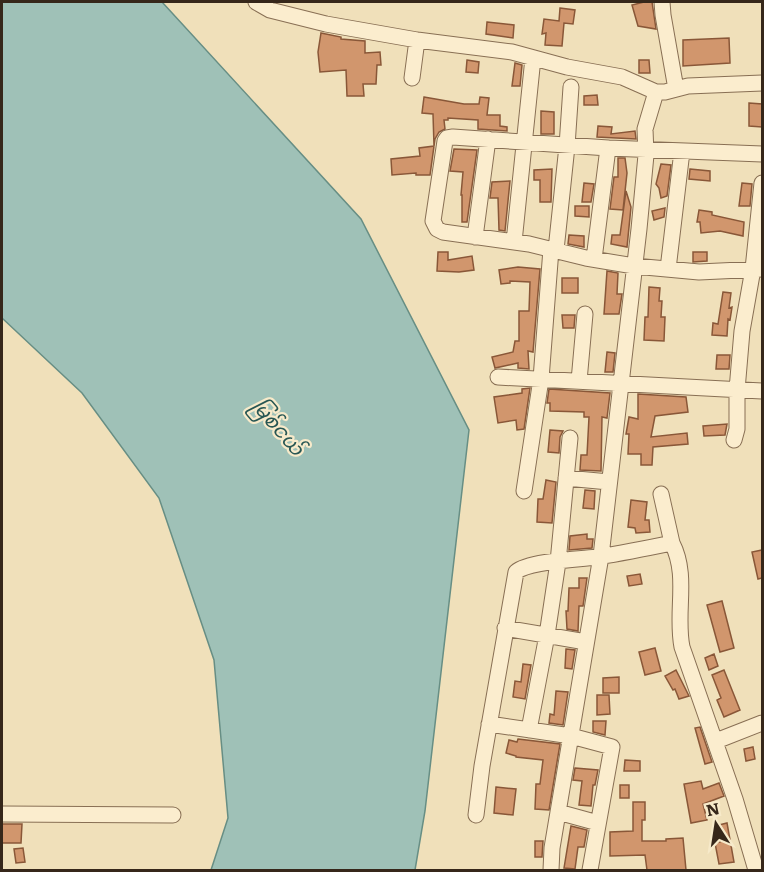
<svg xmlns="http://www.w3.org/2000/svg" width="764" height="872" viewBox="0 0 764 872" font-family="Literata,'Noto Sans Myanmar',serif">
	<rect width="100%" height="100%" fill="#f0e0ba"/>
	<!-- water -->
	<path fill="#9fc1b7" stroke="#678e84" stroke-width="1.5" d="M2,2H162L361,219L469,430L425,811L415,870H211L228,818L214,660L159,498L82,393L2,318Z"/>
	<!-- building -->
	<path fill="#d1966d" stroke="#895738" stroke-width="1.5" d="M644,2H652L656,29L638,26L632,5Z
		M560,8L575,10L573,24L564,23L562,46L545,45L546,33L542,34L544,19L559,21Z
		M487,22L514,25L513,38L486,34Z
		M321,33L341,37V39L365,41V53L380,52L381,65H377L376,84H363L364,96H347L346,70L320,72L318,52Z
		M729,38L730,63L683,66V40Z
		M467,60L479,62L478,73L466,72Z
		M639,60H649L650,73H639Z
		M515,63L522,65L520,86H512Z
		M597,95L598,105H584V96Z
		M424,97L464,104H479L480,97L489,98L487,115H500V126L507,127V131L478,129V120L448,118V120H444L445,129L439,132L435,139L430,175H416V173L392,175L391,159L420,156L419,148L434,146L433,114L422,113Z
		M749,103L762,104V127L749,126Z
		M541,111L554,112V134H541Z
		M598,126L612,127L611,134L635,131L636,139L597,137Z
		M454,149L477,150L467,222H462V195H461L463,172L450,171Z
		M618,158H625L627,173L623,210L610,209L614,177H618Z
		M661,164L671,165L667,196L661,198L659,188L656,184Z
		M552,169L551,202H540V180H534V170Z
		M690,169L710,171V181L689,179Z
		M510,181L505,231L499,230L498,198H490L492,182Z
		M584,183L594,184L591,202H582Z
		M742,183L752,184L750,206H739Z
		M626,191L631,207L627,247L611,244L612,235H620Z
		M575,206H589V217L575,216Z
		M665,208L664,217L654,220L652,211Z
		M699,210L712,212V215L744,222L743,236L720,231L701,233L700,222H697Z
		M569,235L584,236V247L568,244Z
		M438,252H448V260L472,256L474,270L459,272L437,271Z
		M693,252H707V261L693,262Z
		M518,267L540,269L533,352L528,351L529,369L518,368V363L495,368L492,357L513,352L515,341H519V311H529L530,282L510,281V283L501,284L499,270Z
		M607,271L618,273L617,294H622L619,314H604Z
		M562,278H578V293H562Z
		M649,287L660,288L659,301H662L661,317H665L664,341L644,340L645,317H648Z
		M723,292L731,293L729,308L732,307L730,320L728,319L727,336L712,335L713,323L718,324Z
		M562,315H575L574,328H563Z
		M607,352L615,353L613,372H605Z
		M717,355H730L729,369H716Z
		M530,388L524,429L517,430L516,420L498,423L494,397L522,393V389Z
		M549,389L610,393L607,418L602,417L601,471L580,470L581,455H587L589,417H584V412L550,411V403H547Z
		M638,394L686,397L688,412L655,416L651,437L687,433L688,444L653,447L652,465H641V454H628L629,434H626L629,417L638,419Z
		M727,424L725,435L704,436L703,426Z
		M550,430L563,431L560,437L559,453L548,452Z
		M546,480L556,482L552,523L537,522L538,499H543Z
		M585,490L595,491L594,509L583,508Z
		M631,500L647,502L645,520H649L650,532L636,533L635,528L628,527Z
		M587,534V539H593L592,548L569,550L570,536Z
		M762,550V578L758,579L752,552Z
		M640,574L642,584L629,586L627,576Z
		M579,578H587L583,606H579L578,631L567,629L566,611H568L569,588H579Z
		M722,601L734,648L720,652L707,605Z
		M655,648L661,671L645,675L639,652Z
		M566,649L575,650L572,669L565,668Z
		M714,654L718,666L709,670L705,658Z
		M523,664L531,665L525,699L513,697L515,681L521,682Z
		M676,670L689,696L679,699L675,689L673,690L665,676Z
		M724,670L740,710L724,717L717,700L721,698L712,675Z
		M619,677V693H603V678Z
		M556,691L568,692L563,725L549,723L550,714L554,715Z
		M597,695H609L610,714L597,715Z
		M593,721H606L605,735L593,732Z
		M700,727L712,762L705,764L695,728Z
		M518,739L560,744L549,810L535,809L536,784H540L543,760L516,757V756L506,753L509,740L517,742Z
		M753,747L755,759L746,761L744,749Z
		M625,760L640,761V771H624Z
		M575,768L598,770L595,785H593L591,806L579,805L582,781L573,780Z
		M701,781L703,789L719,783L724,796L703,804L707,820L691,823L684,784Z
		M620,785H629V798H620Z
		M496,787L516,789L513,815L494,813Z
		M633,802H645V820H642V841H666V839L683,838L686,870H647L645,855L610,856V832L633,831Z
		M727,823L734,862L719,864L715,843L720,842L715,826Z
		M2,824H22L21,843H2Z
		M571,826L587,830L584,847H578L575,869L564,868Z
		M535,841H543L542,857H535Z
		M23,848L25,862L16,863L14,849Z"/>
	<g fill="none" stroke-linecap="round" stroke-linejoin="round">
		<defs>
			<path id="minor" d="M256,2L270,10L326,24L417,40L512,52L567,67L622,77L656,92H665L688,86L762,83
				M662,2L663,15L676,89
				M412,78L417,40
				M762,154L608,148L453,137L447,138L445,141L433,221L437,229L443,232L529,244L586,258L634,266L699,272L762,269
				M475,237L488,139
				M514,242L533,58
				M556,250L567,146L571,87
				M594,259L608,148
				M668,269L682,151
				M498,377L762,391
				M579,381L585,314
				M734,440L737,429V390L742,331L753,269L762,183
				M566,478L609,482
				M524,491L541,379L551,249
				M672,543C689,576 675,612 682,647L735,799L756,870
				M505,628L586,642
				M489,724L571,736L612,747L590,870
				M529,730L547,635L558,562L570,438
				M716,741L762,723
				M558,812L598,823
				M2,814L173,815
				M476,815L482,766L516,572C528,561 580,559 598,557C623,553 648,548 672,543L661,494
				M551,870L552,848L601,556L639,229L646,155L645,129L656,92"/>
		</defs>
		<!-- minor casing -->
		<use href="#minor" stroke="#886f54" stroke-width="17"/>
		<!-- minor -->
		<use href="#minor" stroke="#fbedce" stroke-width="15"/>
	</g>
	<g text-anchor="middle" stroke-width="4.5" stroke-linejoin="round" paint-order="stroke">
		<!-- water labels -->
		<g font-size="20" font-style="italic" fill="#285754" stroke="#f7eaca">
			<text transform="translate(278 427) rotate(49)" y="7">မြစ်ငယ်</text>
		</g>
	</g>
	<!-- border -->
	<rect width="764" height="872" fill="none" stroke="#36271a" stroke-width="6"/>
	<!-- north arrow -->
	<g transform="translate(716 824) rotate(348)" stroke="#f7eaca" stroke-width="4.5" paint-order="stroke">
	<path d="M0-4.5L10 22L0 15L-10 22Z" fill="#36271a"/>
	<text y="-9" font-size="16" font-weight="bold" text-anchor="middle" fill="#36271a">N</text>
	</g>
</svg>
